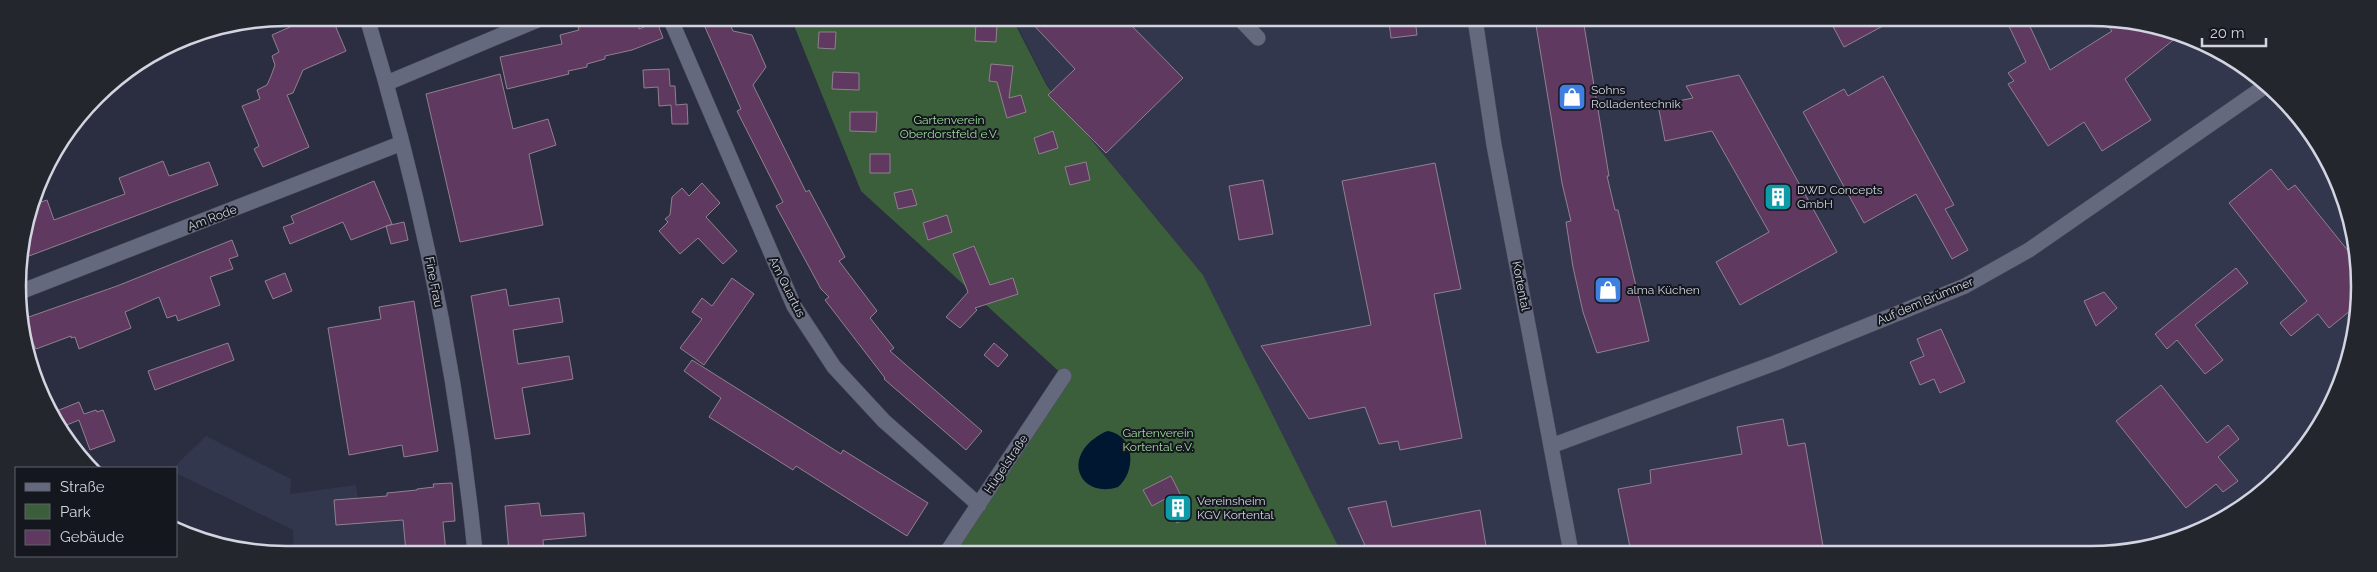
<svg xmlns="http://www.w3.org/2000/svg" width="2377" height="572" viewBox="0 0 2377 572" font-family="Raleway,sans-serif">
	<rect width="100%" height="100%" fill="#2b2e40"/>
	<!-- built -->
	<path fill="#33374e" d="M1013,18L2126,20L2225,54L2304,123L2350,217L2357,321L2332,405L2281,476L2209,527L2126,552H1341L1203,275L1048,86Z
		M206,436L291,479L290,494L356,485L358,498L386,496L387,493L417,490V489L433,487V484L452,483L455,521L403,520L406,552H294L293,530L176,473V468H173Z"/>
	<!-- green -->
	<path fill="#3c5f3b" d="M791,18H1012L1047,86L1203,275L1341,552H947L1064,376L861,191Z"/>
	<!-- water -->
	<path fill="#001731" d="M1108,431C1136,436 1136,472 1118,487C1084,498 1064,465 1091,441C1097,437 1101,433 1108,431Z"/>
	<!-- building -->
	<path fill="#5f395f" stroke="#918090" d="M310,18H332L346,51L303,70L293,93L287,95L309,147L263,167L254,149L259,146L242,106L260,99L257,90L267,85L271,76L275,65L272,56L279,52L272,35Z
		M605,18H639V29L657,22L663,38L632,50L605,56V59L587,64V67L568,71L569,74L507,89L500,57L562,44L560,35L579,30L578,27L597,23L596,20Z
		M701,18H727L733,31L752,35L766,67L753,85L806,192L809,190L845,257L839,261L877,311L870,318L894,348L890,351L982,431L966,450L884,379L885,378L825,300L829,297L821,289L776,206L783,202L737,111L741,109Z
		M1027,18L1125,19L1183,78L1106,153L1048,95L1075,69Z
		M1415,19L1417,35L1391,38L1389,22Z
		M1535,19H1583L1609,176H1607L1615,210H1618L1649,341L1597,353L1583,312L1573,267L1566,222L1571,221L1562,183Z
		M1829,19H1845L1894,20L1844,47Z
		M2006,20H2027L2050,70L2112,31L2103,20H2126L2177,37L2125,79L2151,120L2102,151L2084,122L2048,146L2008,84L2014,81L2008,73L2026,62Z
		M976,23L997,24L996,42L975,41Z
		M819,32H836L835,49L818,48Z
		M991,64L1013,66L1009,98L1021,95L1026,112L1007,118L997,82L989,81Z
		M669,69L670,86H675L676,105L687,104L688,124H672L671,105L659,106L658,87L644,88L643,70Z
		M833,72L859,73V90L832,89Z
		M500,74L513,129L548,119L556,145L529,154L543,225L460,242L426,94Z
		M1739,75L1837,252L1740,305L1716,262L1769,232L1712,131L1665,141L1658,105L1693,98L1686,86Z
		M1883,76L1954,205L1945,209L1968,250L1952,259L1916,194L1864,223L1803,112L1844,89L1848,96Z
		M850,112H877L876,132L850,131Z
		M1053,131L1058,148L1039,154L1034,138Z
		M870,154H890V173H870Z
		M163,161L169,176L209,162L218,185L21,259L35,204L47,200L54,220L125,194L119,178Z
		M1086,162L1090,180L1070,185L1065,167Z
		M1435,163L1461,289L1434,294L1462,438L1400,450L1398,441L1379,444L1365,407L1309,419L1261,346L1371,325L1342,181Z
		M2271,169L2288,190L2295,185L2353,257L2356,306L2329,328L2318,314L2291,336L2280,323L2307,301L2229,203Z
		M1263,180L1273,234L1239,240L1229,186Z
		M374,181L392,224L351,240L343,222L290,244L283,227L294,223L291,216Z
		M702,183L720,203L706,217L737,251L723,264L698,238L680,254L659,231L668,222L665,219L670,215L672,197L682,188L689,196Z
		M912,189L917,205L898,209L894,193Z
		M947,215L952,232L928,240L923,223Z
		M404,222L408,240L391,244L386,226Z
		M232,240L238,256L229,259L233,269L210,277L220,305L178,321L176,315L167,318L159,297L125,312L131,328L79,349L75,337L71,338V336L36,349L33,343L26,346L23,319L117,286Z
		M974,246L990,285L1013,278L1018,294L975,308L977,310L960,328L946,317L968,292L953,254Z
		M2236,268L2248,283L2195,325L2223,360L2205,374L2177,340L2167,349L2155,334Z
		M285,273L292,291L273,299L265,281Z
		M732,278L754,294L704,365L680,348L702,319L692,312L702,298L712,306Z
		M506,289L509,306L559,298L563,322L513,330L518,364L569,356L573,379L522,388L530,434L495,439L471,296Z
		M2104,292L2117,308L2096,326L2084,301Z
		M414,301L438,451L404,457L402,445L349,455L328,328L381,319L379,307Z
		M1941,329L1965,382L1940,393L1934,379L1920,385L1910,362L1924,356L1917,339Z
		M228,343L234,360L155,390L148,371Z
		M994,343L1008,355L998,367L984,355Z
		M692,360L841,454L843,450L928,503L907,536L796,466L793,470L709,417L721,398L684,371Z
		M2161,385L2207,443L2228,425L2239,439L2218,457L2238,481L2223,492L2216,484L2186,508L2116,421Z
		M79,402L84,414L96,410L97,412L103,410L115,441L90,450L79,420L62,427L54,412Z
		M1783,419L1788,446L1805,443L1824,552H1631L1618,489L1651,483L1650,470L1742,454L1737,427Z
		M1171,476L1191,516L1177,523L1165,499L1152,506L1143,490Z
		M452,483L455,521L443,522L446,552H406L403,520L336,525L334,500L387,496V493L417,490V489L434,487L433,484Z
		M1386,501L1392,527L1480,510L1487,552H1368L1348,508Z
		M539,503L541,516L584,513L586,536L543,540L544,552H509L505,506Z"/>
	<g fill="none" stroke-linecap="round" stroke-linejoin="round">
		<defs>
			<path id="minor" d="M367,18C420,192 457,370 475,552
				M670,18L794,306L834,367L884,421L979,505
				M1240,19L1258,38
				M1475,19L1494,145L1571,552
				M387,83L542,18
				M20,292L402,143
				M1551,446L1775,363L1965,286L2029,250L2264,87
				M947,552L1064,376"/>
		</defs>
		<!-- minor casing -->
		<use href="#minor" stroke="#494b5a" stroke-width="16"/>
		<!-- minor -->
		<use href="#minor" stroke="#65697d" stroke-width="15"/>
	</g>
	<!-- icons -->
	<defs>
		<symbol id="shop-square" viewBox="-11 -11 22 22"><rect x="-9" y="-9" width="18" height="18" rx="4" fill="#3f7fe0" stroke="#15171f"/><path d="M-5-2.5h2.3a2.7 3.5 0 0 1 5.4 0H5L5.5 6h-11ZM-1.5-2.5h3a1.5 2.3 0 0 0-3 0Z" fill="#fff"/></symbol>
		<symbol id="building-square" viewBox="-11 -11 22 22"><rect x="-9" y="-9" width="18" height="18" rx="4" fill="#0f9aa8" stroke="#15171f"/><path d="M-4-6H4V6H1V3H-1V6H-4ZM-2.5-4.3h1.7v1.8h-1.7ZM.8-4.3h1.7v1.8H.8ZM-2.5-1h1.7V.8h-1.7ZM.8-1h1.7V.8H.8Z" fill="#fff"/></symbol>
	</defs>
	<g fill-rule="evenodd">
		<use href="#shop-square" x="1556" y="81" width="32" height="32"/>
		<use href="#building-square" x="1762" y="181" width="32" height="32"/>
		<use href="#shop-square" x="1592" y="274" width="32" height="32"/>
		<use href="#building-square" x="1162" y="492" width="32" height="32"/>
	</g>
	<g text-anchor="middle" stroke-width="4" stroke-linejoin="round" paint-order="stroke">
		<!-- poi labels -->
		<g font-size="12" fill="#d2d4e0" stroke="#15171f" text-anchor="start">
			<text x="1591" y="94">Sohns<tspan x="1591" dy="14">Rolladentechnik</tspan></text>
			<text x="1797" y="194">DWD Concepts<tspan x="1797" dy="14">GmbH</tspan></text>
			<text x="1627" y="294">alma Küchen</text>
			<text x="1197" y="505">Vereinsheim<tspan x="1197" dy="14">KGV Kortental</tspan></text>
		</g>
		<!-- park labels -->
		<g font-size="12" fill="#9ddb9a" stroke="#15171f">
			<text x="949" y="124">Gartenverein<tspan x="949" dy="14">Oberdorstfeld e.V.</tspan></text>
			<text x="1158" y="437">Gartenverein<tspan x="1158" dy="14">Kortental e.V.</tspan></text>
		</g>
		<!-- street labels -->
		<g font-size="12" fill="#d2d4e0" stroke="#15171f">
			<text transform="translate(212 218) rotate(-21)" y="4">Am Rode</text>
			<text transform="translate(434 282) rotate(79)" y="4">Fine Frau</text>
			<text transform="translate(1521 286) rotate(79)" y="4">Kortental</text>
			<text transform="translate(787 287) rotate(63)" y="4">Am Quartus</text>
			<text transform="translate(1925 301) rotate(-23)" y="4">Auf dem Brümmer</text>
			<text transform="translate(1006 464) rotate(-56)" y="4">Hügelstraße</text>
		</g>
	</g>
	<!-- crop -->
	<path d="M0 0H2377V572H0ZM286 26H2091A260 260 0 0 1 2351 286V286A260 260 0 0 1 2091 546H286A260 260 0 0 1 26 286V286A260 260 0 0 1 286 26Z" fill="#24262e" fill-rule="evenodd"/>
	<path fill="none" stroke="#d2d4e0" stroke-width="2.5" d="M286 26H2091A260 260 0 0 1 2351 286V286A260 260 0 0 1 2091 546H286A260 260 0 0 1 26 286V286A260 260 0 0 1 286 26Z"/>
	<!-- legend -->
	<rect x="15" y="467" width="162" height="90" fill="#15171f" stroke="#61636c"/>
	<rect x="25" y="483" width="25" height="8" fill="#65697d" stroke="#61636c"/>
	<text x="60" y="492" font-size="15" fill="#d2d4e0">Straße</text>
	<rect x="25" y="504" width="25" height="15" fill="#3c5f3b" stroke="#61636c"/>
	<text x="60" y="517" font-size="15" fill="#d2d4e0">Park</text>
	<rect x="25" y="530" width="25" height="15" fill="#5f395f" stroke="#61636c"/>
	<text x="60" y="542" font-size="15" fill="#d2d4e0">Gebäude</text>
	<!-- scale -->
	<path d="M2202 38v8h64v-8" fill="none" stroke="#d2d4e0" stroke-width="2.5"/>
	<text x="2210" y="38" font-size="15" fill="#d2d4e0" stroke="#15171f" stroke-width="4" paint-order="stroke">20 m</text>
</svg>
